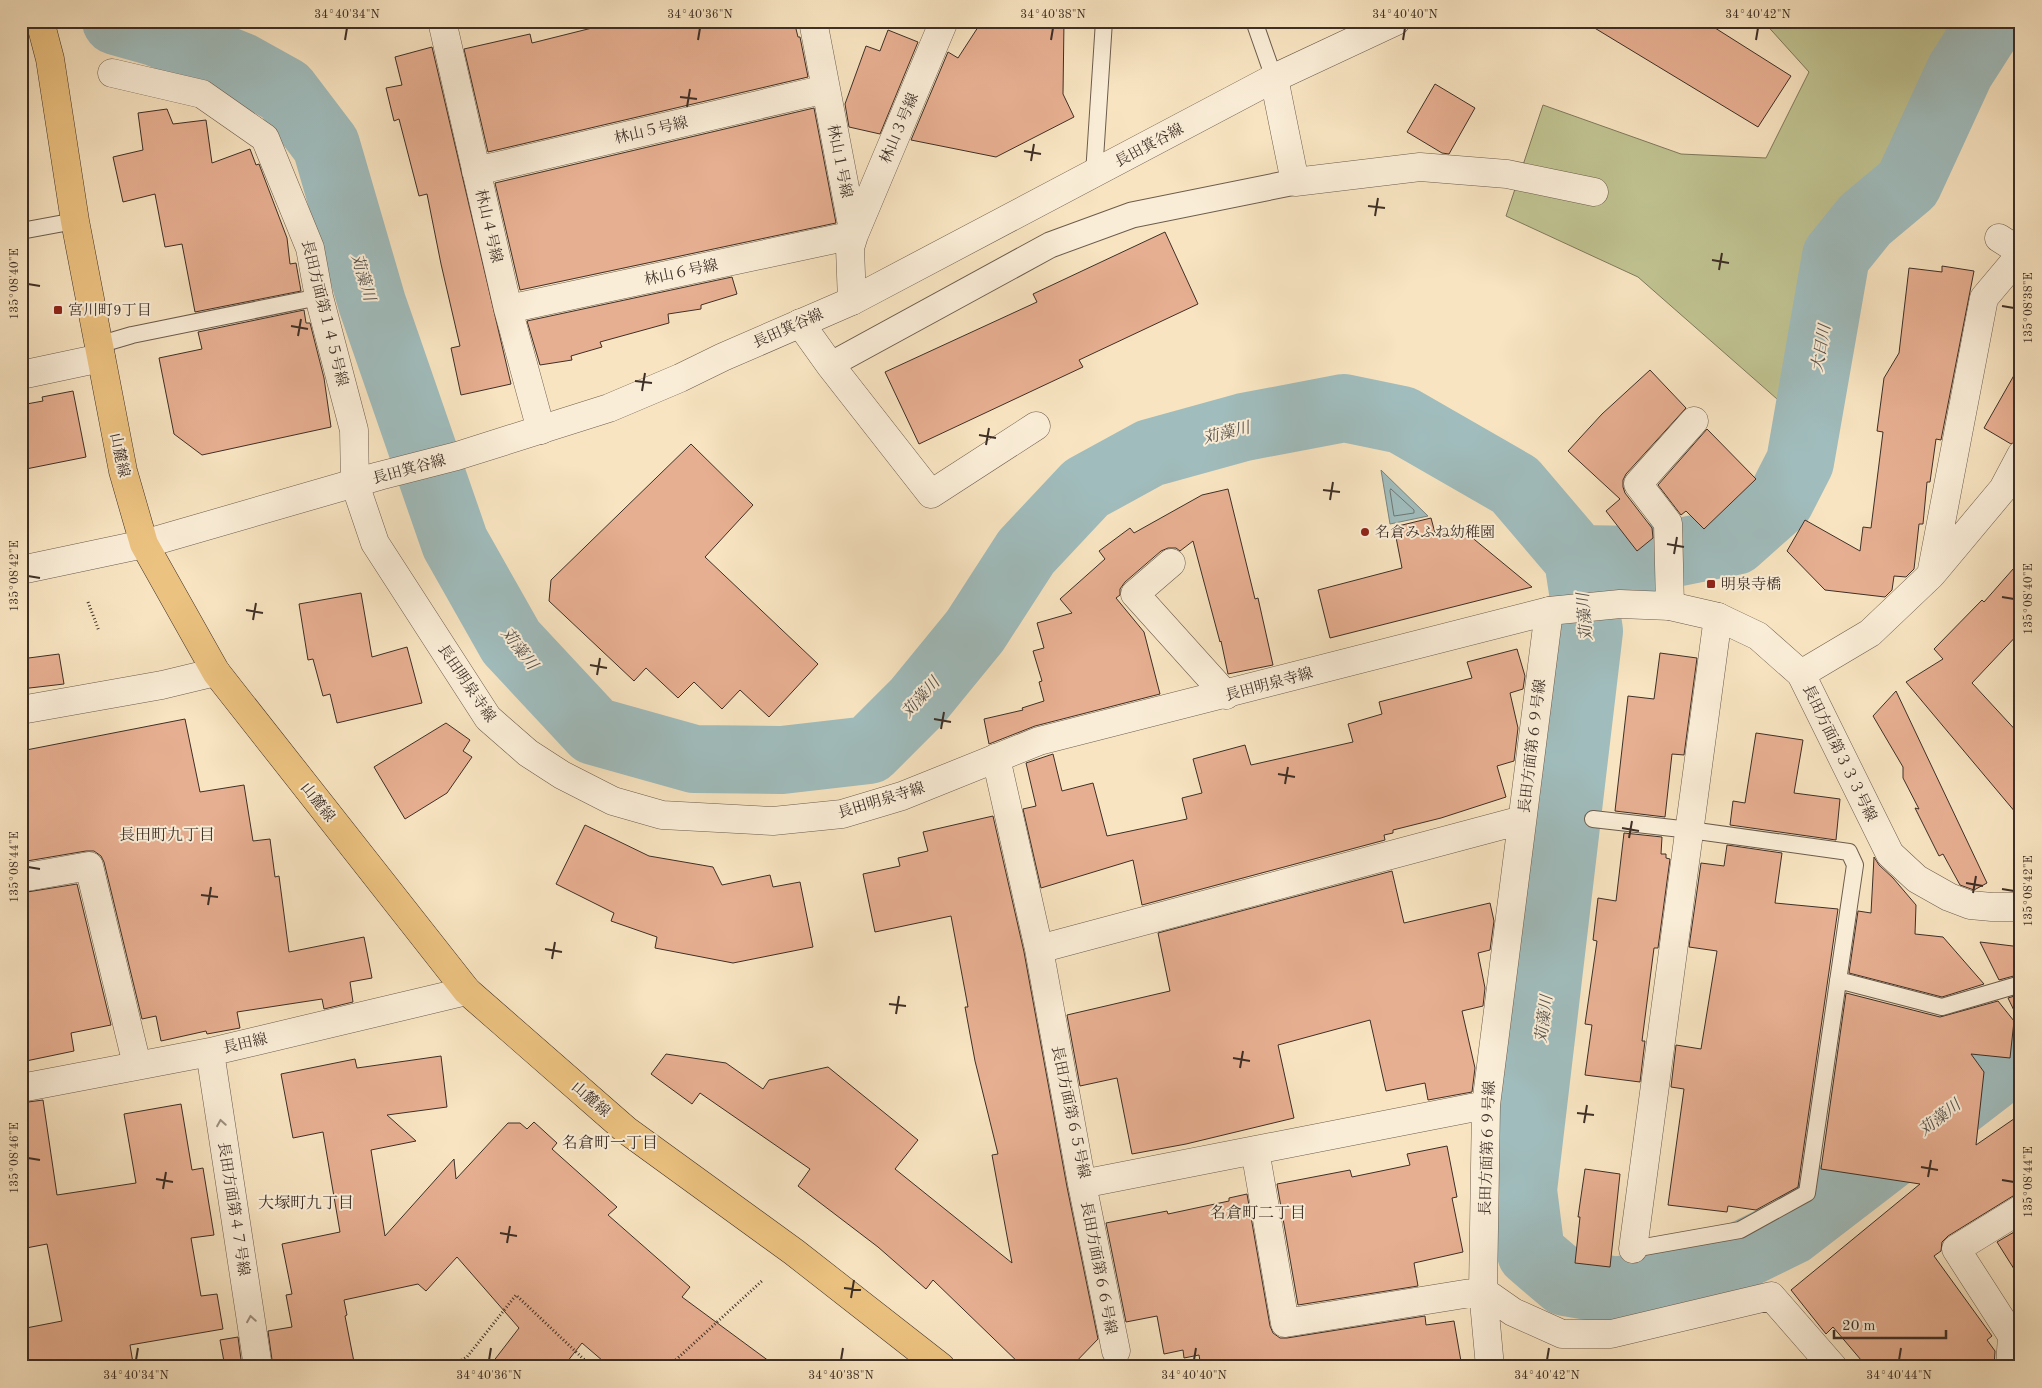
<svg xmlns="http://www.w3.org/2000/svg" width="2042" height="1388" viewBox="0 0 2042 1388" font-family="'Old Standard TT','Noto Serif JP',serif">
	<rect width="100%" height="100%" fill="#f8e4c1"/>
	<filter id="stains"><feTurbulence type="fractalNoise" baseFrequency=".004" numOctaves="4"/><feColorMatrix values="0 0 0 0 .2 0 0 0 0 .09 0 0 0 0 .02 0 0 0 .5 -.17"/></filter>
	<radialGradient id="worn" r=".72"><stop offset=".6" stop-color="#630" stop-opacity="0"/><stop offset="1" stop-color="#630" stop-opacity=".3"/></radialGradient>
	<!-- green -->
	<path fill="#c0c391" stroke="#7f795c" d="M1763,21H2021V45L1952,72L1934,190L1860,270L1834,449L1638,277L1506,216L1543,105L1681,154L1766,158L1809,72Z"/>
	<!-- water -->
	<path fill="#a0bcbc" stroke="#798480" d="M1381,470L1428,516L1390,524Z"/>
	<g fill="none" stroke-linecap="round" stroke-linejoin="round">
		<!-- shore -->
		<path stroke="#6f7671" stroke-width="1" d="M1391,489L1414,510V513L1394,516L1390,491Z"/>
		<!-- river -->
		<path stroke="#a0bcbc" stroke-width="68" d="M116,21L155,32L240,66L285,91L326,145L372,303L455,543L511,642L594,731L694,759L782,760L869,750L917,702L975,631L1026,552L1086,488L1150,453L1244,427L1344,408L1402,420L1515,485L1578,559L1589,631L1523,1190L1531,1253L1565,1282L1618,1291L1722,1265L1791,1231L2021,1054
			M1578,559L1640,560L1735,541L1780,501L1800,462L1836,256L1865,220L1908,184L1960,71L1992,21"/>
	</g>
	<!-- building -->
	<path fill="#e7af91" stroke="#3e2f26" d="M620,21H794L798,37H800L808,77L488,152L464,49L530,34L532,43Z
		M982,21H1064L1063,94L1074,117L996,157L911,140L948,52L958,58Z
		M1583,21H1704L1791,76L1758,127Z
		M888,30L918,42L880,134L849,127L845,104L866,46L880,51Z
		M432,47L511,384L461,395L451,348L460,346L441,264L427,194L419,196L399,119L394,121L386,88L402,85L395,57Z
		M1435,84L1475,108L1449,154L1442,153L1407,132Z
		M814,108L836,223L520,290L495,183Z
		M167,109L173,124L206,120L212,163L250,149L256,165L259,164L287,238L290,264L296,263L301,291L195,312L182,244L165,247L155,194L123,202L113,157L143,150L138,113Z
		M1165,232L1198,304L1079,360L1083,367L919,444L885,372L1037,302L1033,294Z
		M1942,266L1974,271L1941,440L1936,439L1930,482H1927L1923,524H1919L1914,569L1906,577L1894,576L1892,590L1885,597L1825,590L1787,551L1805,520L1860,551L1863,527L1871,528L1883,432L1877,431L1884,378L1899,353L1909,268L1942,272Z
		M732,277L737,294L701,305V309L668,314L669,323L600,342L602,347L571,356L572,360L540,365L527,321Z
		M304,310L306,323H310L324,378L331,427L202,455L174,434L159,358L202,349L198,332Z
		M2021,363V439L2011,444L1984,428Z
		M1650,370L1686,408L1626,474L1623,480V487L1625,493L1652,528L1653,538L1637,551L1606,511L1620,499L1568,451L1602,414Z
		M73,391L86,457L21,470V405L43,401L42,397Z
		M1707,429L1756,479L1704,529L1686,511L1681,515L1658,485Z
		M691,444L753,505L705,557L818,664L769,717L740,690L722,709L694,682L678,698L646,668L634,681L549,601L551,580Z
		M1228,489L1255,599L1258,598L1273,665L1228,674L1221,641L1220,642L1193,541L1180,551L1176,548H1168L1161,551L1125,582L1120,589V595L1116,598L1144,632L1160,694L1035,726L989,744L984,719L1023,710L1022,708L1044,701L1039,682L1042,681L1033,651L1044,648L1037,623L1072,613L1060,599L1105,559L1099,551L1130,528L1134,533L1202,495Z
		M1431,518L1435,533L1458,526L1532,587L1330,638L1318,590L1402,568L1394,527Z
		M2021,560V631L1972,683L2021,736V819L1906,682L1943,659L1934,649L1982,600L1984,602Z
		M361,593L372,657L407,647L422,703L337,723L330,694L323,696L313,659L308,660L299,604Z
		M1517,649L1525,676L1523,689L1510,693L1518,728L1514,761L1497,766L1506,797L1441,818L1393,830V833L1384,835L1385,840L1142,905L1133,860L1041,888L1023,809L1036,806L1026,763L1053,754L1062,791L1093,783L1107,836L1187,819L1182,798L1202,793L1193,759L1245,745L1251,765L1353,742L1348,724L1382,714L1379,702L1472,678L1467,662Z
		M1660,653L1697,658L1684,755L1672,754L1665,817L1615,811L1628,696L1654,699Z
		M59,654L64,684L21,689V659Z
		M1896,691L1987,883L1974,890L1960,885L1943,854L1939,856L1915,808L1919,809L1903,778V767L1873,716Z
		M185,719L200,792L244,785L253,841L270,839L275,877L279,876L289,952L364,937L372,978L350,982L353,1002L324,1009L322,999L237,1012L240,1028L207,1034L206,1031L161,1041L156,1016L142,1019L104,862L101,856L94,851H86L21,862V751Z
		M446,723L470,740L463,751L472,757L447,793L405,819L374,767Z
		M1756,733L1803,740L1794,793L1840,799L1836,840L1730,825L1733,801L1745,803Z
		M993,816L1024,952L1067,1187L1098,1339L1071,1367H1023L933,1280L926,1289L878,1247L798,1186L810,1169L700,1093L692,1104L651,1074L666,1054L726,1063L763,1089L769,1080L828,1067L918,1140L895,1169L1012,1263L992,1155L998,1154L975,1061L965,1007H968L951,916L875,932L863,874L900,866L898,858L928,851L923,832Z
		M585,825L649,856L713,867L722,885L770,875L773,887L800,882L813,947L733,963L655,948L657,937L611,921L614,913L556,884Z
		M1624,833L1662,837L1661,854H1666V858L1670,859L1658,948H1654L1642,1041H1645L1640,1082L1585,1075L1592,1025L1585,1024L1597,941L1593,940L1598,898L1616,901Z
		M1727,845L1782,853L1775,903L1838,909L1798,1187L1756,1210L1728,1206L1727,1212L1668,1205L1684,1089L1671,1087L1676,1045L1701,1049L1717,951L1689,947L1701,863L1724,866Z
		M1874,857L1879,865L1893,878L1916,905L1915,934L1943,937L1984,984L1942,997L1849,973L1858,911L1871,913Z
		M1392,871L1404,923L1490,903L1494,921L1490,950L1478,953L1485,988L1483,1006L1462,1011L1475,1068L1472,1092L1428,1100L1425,1083L1386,1091L1370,1020L1278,1045L1294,1118L1186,1144L1132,1154L1117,1078L1080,1086L1067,1015L1170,991L1158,933Z
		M77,884L111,1025L71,1033L74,1051L26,1061L21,1033V893Z
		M1980,942L2021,947V974L1999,980Z
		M1846,993L1940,1017L1998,1001L2014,1021L2010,1058L1971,1054L1984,1072L1976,1145L2021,1114V1193L2013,1196L1948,1236L1942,1242L1941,1251L1934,1256L1992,1336L1987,1340L1995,1351L1994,1367H1867L1833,1327L1826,1334L1791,1290L1920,1184L1821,1169Z
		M2021,994V1025L2008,998Z
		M441,1056L447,1107L387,1115L416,1141L371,1150L385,1236L454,1159L456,1179L508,1123H520L527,1129L534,1122L557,1143L552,1149L617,1207L608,1215L690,1287L682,1297L777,1367H610L582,1343L563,1367H489L519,1328L457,1257L426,1291L418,1284L344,1300L347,1315L345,1316L355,1367H273L268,1331L292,1327L286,1295L292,1294L282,1244L340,1232L323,1132L293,1138L281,1074L355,1059L357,1068Z
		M43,1100L57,1195L136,1183L124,1114L181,1104L192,1170L203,1168L214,1235L191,1238L201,1296L217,1294L223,1329L130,1345L133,1363L111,1367H21V1329L62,1321L47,1244L21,1249V1103Z
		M1447,1146L1457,1197L1452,1198L1463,1252L1414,1263L1418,1286L1298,1305L1277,1184L1350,1170L1352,1177L1410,1165L1407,1154Z
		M1585,1169L1620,1174L1610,1267L1575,1263L1580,1217H1578Z
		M1247,1194L1270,1326L1273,1333L1280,1338H1287L1425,1316L1426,1325L1454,1321L1462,1367H1201L1199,1355L1184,1358L1183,1350L1164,1354L1157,1316L1126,1322L1106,1223L1167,1211L1168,1214L1229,1201V1198Z
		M2021,1228V1280L1997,1242Z
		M238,1337L242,1367H225L220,1340Z"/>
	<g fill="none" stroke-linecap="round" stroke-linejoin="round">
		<defs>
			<path id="service" d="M1254,21L1274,78
				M1094,174L1104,21
				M21,231L75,221
				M98,345L132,335L319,297
				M1593,819L1690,830L1849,852L1855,865L1807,1193L1740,1230L1633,1249
				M1838,980L1942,1007L2021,984"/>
			<path id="pedestrian" d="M830,365L1050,245L1132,215L1295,182"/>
			<path id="minor" d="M442,21L508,309L541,430
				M813,21L854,235L850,248L852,301
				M112,73L202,94L265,138L310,248L319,297L354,430L355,484
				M1274,78L1295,182L1420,167L1507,174L1594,192
				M476,171L826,89
				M1999,238L2021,252
				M508,309L854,235L944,21
				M800,323L830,365L931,494L1036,426
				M21,375L101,358
				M1171,563L1135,594L1226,695
				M1932,574L2003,489L2021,455
				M1670,606L1668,523L1638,484L1694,421
				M1549,611L1486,1105L1483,1291L1513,1312L1562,1334H1611L1771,1296L1833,1367
				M1801,674L1870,633L1931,575L1984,298L2021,254
				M21,710L162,685L216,672
				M996,758L1039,949L1082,1184L1486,1105
				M21,878L89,866L137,1065
				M1039,949L1522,820
				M210,1052L258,1367
				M21,1088L210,1052L467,991
				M1255,1150L1285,1323L1483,1291L1490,1367
				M1082,1184L1116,1351
				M1633,1249L1718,617
				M2010,1367L2012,1336L1956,1249L2021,1209"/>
			<path id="tertiary" d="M355,484L375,543L488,718L528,753L562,775L613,801L662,815L773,821L842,814L902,796L1039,741L1549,611L1620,604L1670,606L1718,617L1758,636L1801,674L1890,854L1917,879L1949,897L1970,905L1992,907H2021
				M21,570L144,544L379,476L457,456L609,408L680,378L723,357L852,301L1274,78L1396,21"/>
			<path id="primary" d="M40,21L50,59L75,221L123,471L144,544L216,672L467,991L626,1130L794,1252L941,1367"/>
		</defs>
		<!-- service casing -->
		<use href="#service" stroke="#6c5c4d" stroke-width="18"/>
		<!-- pedestrian casing -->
		<use href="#pedestrian" stroke="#6c5c4d" stroke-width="27"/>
		<!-- minor casing -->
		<use href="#minor" stroke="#6c5c4d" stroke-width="29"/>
		<!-- tertiary casing -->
		<use href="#tertiary" stroke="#6c5c4d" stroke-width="29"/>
		<!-- primary casing -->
		<use href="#primary" stroke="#3e2f26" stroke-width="29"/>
		<!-- path -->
		<path stroke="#3e2f26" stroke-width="3" stroke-dasharray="1 2.5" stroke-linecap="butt" d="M88,602L99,631
			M449,1367L467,1357L516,1295L592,1367
			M668,1367L763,1280"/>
		<!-- service -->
		<use href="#service" stroke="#faedd7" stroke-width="16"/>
		<!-- pedestrian -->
		<use href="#pedestrian" stroke="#faedd7" stroke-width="25"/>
		<!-- minor -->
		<use href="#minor" stroke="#faedd7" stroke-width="28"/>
		<!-- tertiary -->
		<use href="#tertiary" stroke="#faedd7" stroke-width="28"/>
		<!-- primary -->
		<use href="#primary" stroke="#ecc280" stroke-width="28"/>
	</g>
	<!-- one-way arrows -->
	<defs><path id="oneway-chevron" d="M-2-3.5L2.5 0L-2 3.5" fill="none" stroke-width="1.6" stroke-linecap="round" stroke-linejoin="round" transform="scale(1.25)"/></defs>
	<g stroke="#9c8e7e">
		<use href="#oneway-chevron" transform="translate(221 1123) rotate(-99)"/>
		<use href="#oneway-chevron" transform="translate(251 1319) rotate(-99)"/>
	</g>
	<!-- ticks -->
	<path fill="none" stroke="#3e2f26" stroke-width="2" d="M345,40L347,28M698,40L700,28M1051,40L1053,28M1403,40L1405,28M1756,40L1758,28M680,97L697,99M687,107L690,89M1024,151L1041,154M1031,161L1034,144M1368,206L1385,208M1375,216L1378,198M1712,260L1729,263M1719,270L1722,253M28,284L40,286M2002,306L2014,308M291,326L308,329M298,336L301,319M635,381L652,383M642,391L645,373M979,435L996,438M986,445L989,428M1323,490L1340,492M1330,500L1333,482M1667,544L1684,547M1674,554L1677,537M28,576L40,578M2002,597L2014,599M246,610L263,613M253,620L256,603M590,665L607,668M597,675L600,658M934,719L951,722M941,729L944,712M1278,774L1295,777M1285,784L1288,767M1622,828L1639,831M1629,838L1632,821M28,867L40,869M1966,883L1983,886M2002,889L2014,891M1973,893L1976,876M201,895L218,897M208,905L211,887M545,949L562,952M552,959L555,942M889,1004L906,1006M896,1014L899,996M1233,1058L1250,1061M1240,1068L1243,1051M1577,1113L1594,1115M1584,1123L1587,1105M28,1158L40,1160M1921,1167L1938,1170M1928,1177L1931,1160M156,1179L173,1182M2002,1180L2014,1182M163,1189L166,1172M500,1233L517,1236M507,1243L510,1226M844,1288L861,1290M851,1298L854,1280M136,1360L138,1348M489,1360L491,1348M841,1360L843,1348M1194,1360L1196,1348M1547,1360L1549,1348M1899,1360L1901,1348"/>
	<!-- markers -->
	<g fill="#8f2418" stroke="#faedd7" stroke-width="2">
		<rect x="53" y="305" width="10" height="10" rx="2.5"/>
		<circle cx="1365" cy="532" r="5"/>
		<rect x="1706" y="579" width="10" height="10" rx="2.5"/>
	</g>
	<g text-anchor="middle" stroke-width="4" stroke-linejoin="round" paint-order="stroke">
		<!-- street labels -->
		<g font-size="15" fill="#3e2f26" stroke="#faedd7">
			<text transform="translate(899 128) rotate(-67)" y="5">林山３号線</text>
			<text transform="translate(651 130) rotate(-13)" y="5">林山５号線</text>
			<text transform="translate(1149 145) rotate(-28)" y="5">長田箕谷線</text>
			<text transform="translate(840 161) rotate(79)" y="5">林山１号線</text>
			<text transform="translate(489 226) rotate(77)" y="5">林山４号線</text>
			<text transform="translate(681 272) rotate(-12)" y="5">林山６号線</text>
			<text transform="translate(325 313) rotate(76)" y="5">長田方面第１４５号線</text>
			<text transform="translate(788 328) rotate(-24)" y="5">長田箕谷線</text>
			<text transform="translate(120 455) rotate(78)" y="5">山麓線</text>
			<text transform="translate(409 469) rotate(-15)" y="5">長田箕谷線</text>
			<text transform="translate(467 683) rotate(56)" y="5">長田明泉寺線</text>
			<text transform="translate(1269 684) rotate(-15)" y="5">長田明泉寺線</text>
			<text transform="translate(1532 746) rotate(-83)" y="5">長田方面第６９号線</text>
			<text transform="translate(1840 753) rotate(64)" y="5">長田方面第３３３号線</text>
			<text transform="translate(881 800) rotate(-17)" y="5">長田明泉寺線</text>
			<text transform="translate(318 802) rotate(52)" y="5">山麓線</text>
			<text transform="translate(245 1043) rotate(-13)" y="5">長田線</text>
			<text transform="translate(591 1099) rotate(41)" y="5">山麓線</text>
			<text transform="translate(1071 1112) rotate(78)" y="5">長田方面第６５号線</text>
			<text transform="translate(1487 1148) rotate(-88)" y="5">長田方面第６９号線</text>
			<text transform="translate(234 1209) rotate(81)" y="5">長田方面第４７号線</text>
			<text transform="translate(1099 1268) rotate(79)" y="5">長田方面第６６号線</text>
		</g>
		<!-- poi labels -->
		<g font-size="15" fill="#3e2f26" stroke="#faedd7" text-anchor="start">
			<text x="68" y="315">宮川町9丁目</text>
			<text x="1375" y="537">名倉みふね幼稚園</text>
			<text x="1721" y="589">明泉寺橋</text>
		</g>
		<!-- water labels -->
		<g font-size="16" font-style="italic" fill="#56524c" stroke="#faedd7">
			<text transform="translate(364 277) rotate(73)" y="6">苅藻川</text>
			<text transform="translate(1820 348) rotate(-80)" y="6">大日川</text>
			<text transform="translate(1226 432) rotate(-14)" y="6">苅藻川</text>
			<text transform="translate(1584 617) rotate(-95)" y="6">苅藻川</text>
			<text transform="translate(520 648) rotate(52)" y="6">苅藻川</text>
			<text transform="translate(920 697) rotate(-48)" y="6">苅藻川</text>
			<text transform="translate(1543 1019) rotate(-83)" y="6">苅藻川</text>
			<text transform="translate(1939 1117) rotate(-38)" y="6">苅藻川</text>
		</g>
		<!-- neighbourhood labels -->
		<g font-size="16" fill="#3e2f26" stroke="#faedd7">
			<text x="167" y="840">長田町九丁目</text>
			<text x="610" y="1148">名倉町一丁目</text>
			<text x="306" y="1208">大塚町九丁目</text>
			<text x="1258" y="1218">名倉町二丁目</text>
		</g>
	</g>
	<!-- margin -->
	<rect width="2042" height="1388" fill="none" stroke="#f8e4c1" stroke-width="55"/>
	<!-- scale -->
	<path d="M1834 1330v8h112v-8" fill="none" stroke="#3e2f26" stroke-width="2.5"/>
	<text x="1842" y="1330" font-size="15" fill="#3e2f26" stroke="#faedd7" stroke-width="4" paint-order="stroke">20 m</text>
	<rect x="28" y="28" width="1986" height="1332" fill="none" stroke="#3e2f26" stroke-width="2"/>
	<g font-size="12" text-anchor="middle" fill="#3e2f26">
		<text x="347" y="18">34°40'34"N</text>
		<text x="700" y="18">34°40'36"N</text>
		<text x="1053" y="18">34°40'38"N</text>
		<text x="1405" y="18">34°40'40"N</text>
		<text x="1758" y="18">34°40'42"N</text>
		<text transform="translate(14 284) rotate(-90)" y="4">135°08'40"E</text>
		<text transform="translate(2028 308) rotate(-90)" y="4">135°08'38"E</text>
		<text transform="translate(14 576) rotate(-90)" y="4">135°08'42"E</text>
		<text transform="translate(2028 599) rotate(-90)" y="4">135°08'40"E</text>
		<text transform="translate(14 867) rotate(-90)" y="4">135°08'44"E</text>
		<text transform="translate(2028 891) rotate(-90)" y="4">135°08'42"E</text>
		<text transform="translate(14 1158) rotate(-90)" y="4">135°08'46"E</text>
		<text transform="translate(2028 1182) rotate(-90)" y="4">135°08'44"E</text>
		<text x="136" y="1379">34°40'34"N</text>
		<text x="489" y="1379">34°40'36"N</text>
		<text x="841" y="1379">34°40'38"N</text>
		<text x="1194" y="1379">34°40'40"N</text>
		<text x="1547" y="1379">34°40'42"N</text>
		<text x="1899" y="1379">34°40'44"N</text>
	</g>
	<rect width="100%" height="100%" filter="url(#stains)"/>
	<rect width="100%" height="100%" fill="url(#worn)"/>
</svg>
